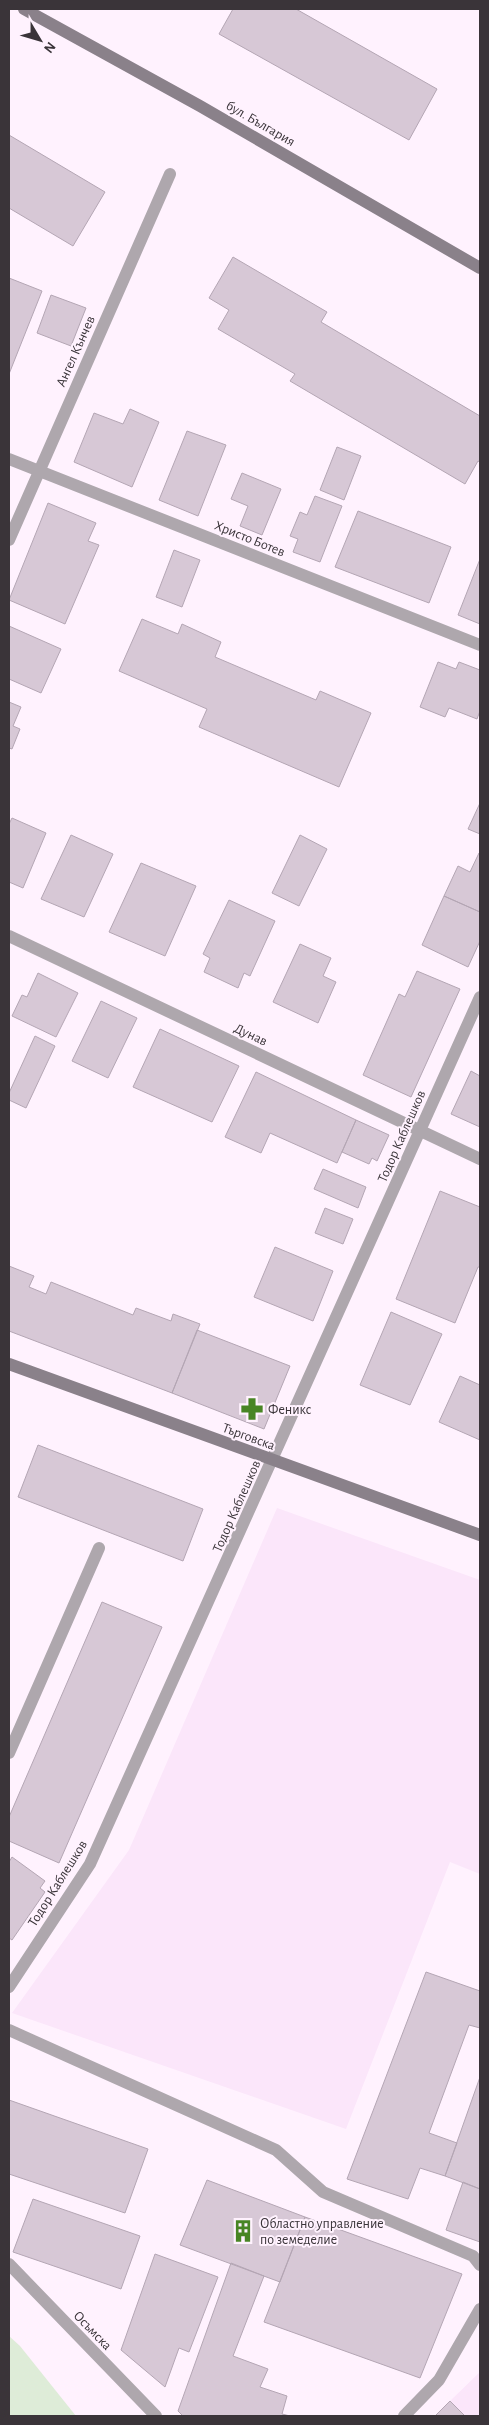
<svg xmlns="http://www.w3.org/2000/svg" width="489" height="2425" viewBox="0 0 489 2425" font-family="'Alegreya Sans',sans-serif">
	<rect width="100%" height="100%" fill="#fff2fe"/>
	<!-- built -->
	<path fill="#fbe6fa" d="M277,1508L480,1580V1874L450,1862L346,2129L12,2013L129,1850Z
		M480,2372V2416H435L450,2401Z"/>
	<!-- green -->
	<path fill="#deecd8" d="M9,2336L20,2346L76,2416H9Z"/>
	<!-- building -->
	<path fill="#d7c8d6" stroke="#b4a6b4" d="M233,9H296L437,89L409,140L219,34Z
		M9,135L105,192L73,246L9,208Z
		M233,257L327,312L321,322L480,416V462L478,461L465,484L290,381L295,374L218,329L229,310L209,298Z
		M9,278L42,291L9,374Z
		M51,295L86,308L71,346L37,333Z
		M130,409L159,422L132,487L74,462L94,413L123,424Z
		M187,431L226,445L198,516L159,500Z
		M337,447L361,456L344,500L320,490Z
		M242,473L281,489L262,535L240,526L248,506L231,499Z
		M315,496L342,506L320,562L293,552L298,539L290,536L300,512L307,515Z
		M48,503L96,523L88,541L99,545L65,624L9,600Z
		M358,511L451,547L429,603L335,567Z
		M174,550L200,560L182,607L156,597Z
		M480,559V624L458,615Z
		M142,619L178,634L182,624L221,642L215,657L316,700L320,691L371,713L339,787L199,727L207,709L119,671Z
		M9,626L61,649L41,693L9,679Z
		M438,662L456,669L459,662L480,670V711L477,719L449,708L445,717L420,707Z
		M9,702L21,707L13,726L20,729L12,749L9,748Z
		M480,803V834L468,829Z
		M12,818L46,833L23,888L9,882V824Z
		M71,835L113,854L84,917L41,899Z
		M300,835L327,849L299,906L272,893Z
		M479,853H480V912L444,896L458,866L470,872Z
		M141,863L196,886L165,956L109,932Z
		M444,896L480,912V941L468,967L422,945Z
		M229,900L275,921L250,976L244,973L238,988L204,972L210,958L203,954Z
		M300,944L331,958L323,976L336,982L318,1023L273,1002Z
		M417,971L460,989L411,1097L363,1075L399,994L405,997Z
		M38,973L78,993L56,1037L12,1016L22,995L27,997Z
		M101,1001L137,1018L108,1078L72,1061Z
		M160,1029L239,1066L212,1122L133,1087Z
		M35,1036L55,1046L26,1108L9,1100V1093Z
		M471,1071L480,1076V1127L451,1114Z
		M256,1072L356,1120L337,1163L270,1133L261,1153L225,1137Z
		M356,1120L389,1135L377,1161L372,1158L369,1164L342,1152Z
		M323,1169L366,1187L358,1208L314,1189Z
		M440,1191L480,1207V1267H478L455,1323L396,1299Z
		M325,1208L353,1219L343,1244L315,1233Z
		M275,1247L333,1271L313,1321L254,1297Z
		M9,1266L34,1276L29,1287L46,1294L51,1282L133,1315L136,1308L171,1321L173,1314L200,1324L172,1393L9,1331Z
		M391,1312L442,1334L410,1405L360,1385Z
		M197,1330L290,1366L264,1429L172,1393Z
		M460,1376L480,1385V1440L439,1422Z
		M38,1445L203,1509L183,1561L18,1497Z
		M102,1602L162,1627L59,1863L9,1841V1817Z
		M12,1857L45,1881L40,1888L45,1892L12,1940L9,1938V1862Z
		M426,1972L480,1991V2028L469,2025L429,2133L457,2143L445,2176L420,2168L408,2199L347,2179Z
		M480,2077V2189L445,2176Z
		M9,2100L148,2149L125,2213L9,2174Z
		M207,2180L305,2217L280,2282L180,2245Z
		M463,2182L480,2189V2242L446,2230Z
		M33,2199L140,2236L121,2289L13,2252Z
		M305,2217L462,2274L420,2378L264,2322Z
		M155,2254L218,2277L189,2352L179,2348L165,2387L121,2350Z
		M231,2263L264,2276L233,2356L268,2369L260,2387L287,2396L282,2414L290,2416H183L178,2411Z
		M450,2401L465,2416H435Z"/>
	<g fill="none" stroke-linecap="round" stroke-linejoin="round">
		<!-- lane -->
		<path stroke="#aea7ad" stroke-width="12" d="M9,2030L276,2150L323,2192L473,2256L480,2265
			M404,2416L439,2380L480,2309"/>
		<!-- street -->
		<path stroke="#aea7ad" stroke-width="12" d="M9,459L480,645
			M9,540L170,174
			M9,936L480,1159
			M9,1753L99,1548
			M9,1987L90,1864L480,997
			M9,2264L156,2416"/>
		<!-- secondary -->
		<path stroke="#8a818a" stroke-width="12" d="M24,9L200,106L480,268
			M9,1364L480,1535"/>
	</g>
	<!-- icons -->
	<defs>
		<symbol id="pharmacy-bare" viewBox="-9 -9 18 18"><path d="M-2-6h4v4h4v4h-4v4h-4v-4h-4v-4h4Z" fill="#488524" stroke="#fff2fe" stroke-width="2.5" paint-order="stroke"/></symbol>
		<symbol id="building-bare" viewBox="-9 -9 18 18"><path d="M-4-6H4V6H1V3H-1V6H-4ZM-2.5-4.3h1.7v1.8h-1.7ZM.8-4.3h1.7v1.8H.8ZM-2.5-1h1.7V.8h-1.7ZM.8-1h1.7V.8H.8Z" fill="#488524" stroke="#fff2fe" stroke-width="2.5" paint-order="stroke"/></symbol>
	</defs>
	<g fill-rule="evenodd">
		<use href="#pharmacy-bare" x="236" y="1393" width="32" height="32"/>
		<use href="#building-bare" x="227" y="2215" width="32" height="32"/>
	</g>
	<g text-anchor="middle" stroke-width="4" stroke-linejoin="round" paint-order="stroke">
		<!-- street labels -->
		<g font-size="14" fill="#3a3439" stroke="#fff2fe">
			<text transform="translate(261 123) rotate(30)" y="5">бул. България</text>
			<text transform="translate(75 351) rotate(-66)" y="5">Ангел Кънчев</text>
			<text transform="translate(250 538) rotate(22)" y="5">Христо Ботев</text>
			<text transform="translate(251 1034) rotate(25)" y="5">Дунав</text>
			<text transform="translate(401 1136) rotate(-66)" y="5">Тодор Каблешков</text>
			<text transform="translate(249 1436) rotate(20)" y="5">Търговска</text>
			<text transform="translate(236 1506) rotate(-66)" y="5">Тодор Каблешков</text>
			<text transform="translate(57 1883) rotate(-58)" y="5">Тодор Каблешков</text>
			<text transform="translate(93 2330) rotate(46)" y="5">Осъмска</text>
		</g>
		<!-- poi labels -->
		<g font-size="14" fill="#3a3439" stroke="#fff2fe" text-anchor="start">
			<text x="268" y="1414">Феникс</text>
			<text x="260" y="2228">Областно управление<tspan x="260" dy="16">по земеделие</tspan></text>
		</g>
	</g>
	<!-- border -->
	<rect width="489" height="2425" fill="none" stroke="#3a3439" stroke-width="20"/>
	<!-- north arrow -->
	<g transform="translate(40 40) rotate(128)" stroke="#fff2fe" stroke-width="4" paint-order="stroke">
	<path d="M0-4L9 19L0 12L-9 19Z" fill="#3a3439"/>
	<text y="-8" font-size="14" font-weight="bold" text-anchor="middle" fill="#3a3439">N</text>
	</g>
</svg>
